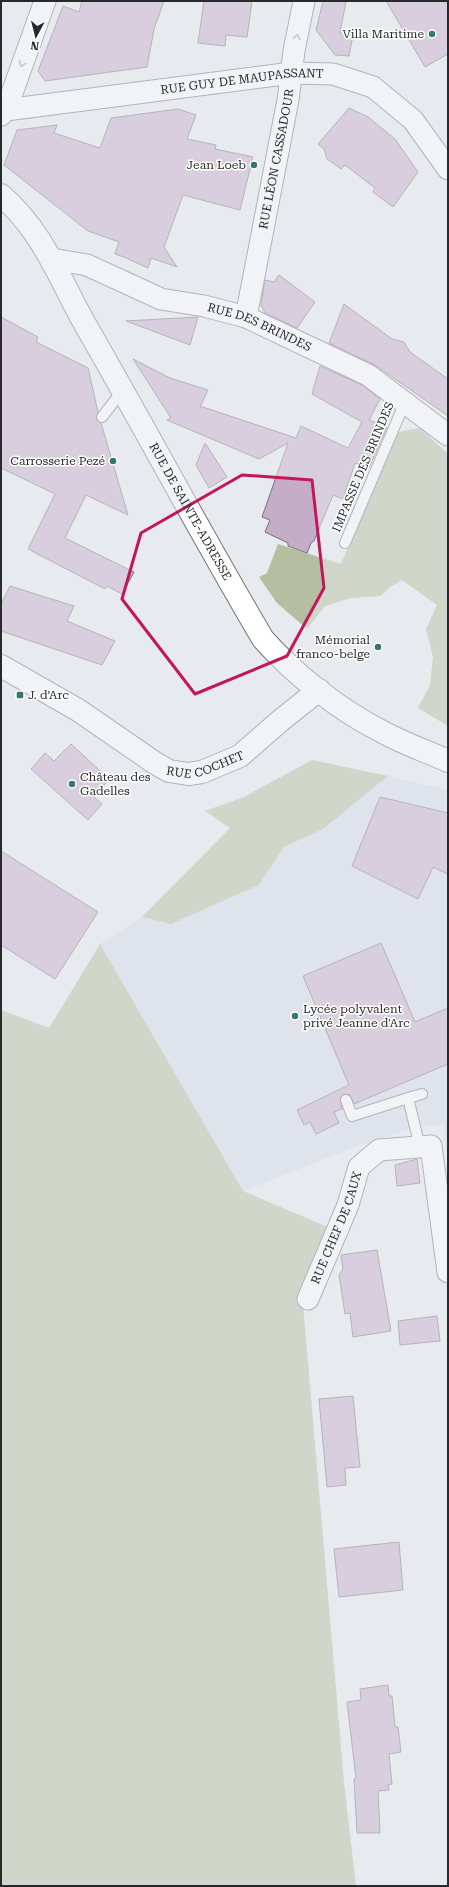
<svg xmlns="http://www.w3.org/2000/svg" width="449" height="1887" viewBox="0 0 449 1887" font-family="'Roboto Serif',serif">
	<rect width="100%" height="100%" fill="#e7eaee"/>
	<!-- built -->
	<path fill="#d5dee8" d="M388,776L448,790V1167L443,1124L413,1128L355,1147L243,1191L100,944L142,917L171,924L259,885L284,847L323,829Z"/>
	<!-- green -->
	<path fill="#b5bea0" d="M420,428L448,454V726L418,708L430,685L433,657L426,629L437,605L402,580L390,587L381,596L351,598L325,606L307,629L277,603L259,577L267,573L278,544L341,564L398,432Z
		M312,760L388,776L323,829L284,847L259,885L171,924L142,917L230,828L205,811L244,797Z
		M100,944L243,1191L330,1228L303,1304L344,1782L356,1886H1V1010L49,1028Z"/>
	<!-- building -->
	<path fill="#c5adc9" stroke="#777477" d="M82,1H164L154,29L147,67L45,81L38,71L63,6L79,12Z
		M204,1H252L247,37L226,35L225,46L198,43Z
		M323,1H346L340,33L353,35L349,56L335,55L316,30Z
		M386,1H448V54L425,67Z
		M349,108L368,117L395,139L418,172L393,207L373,192L375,188L345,165L341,169L327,159L324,149L318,144Z
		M178,109L196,115L187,139L216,145L215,149L253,157L240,210L183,195L164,247L177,267L151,258L148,268L124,257L115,254L119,242L88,231L4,165L17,130L57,125L54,133L100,148L111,118Z
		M279,275L315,302L297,328L265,313L261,305L265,280L274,282Z
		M344,304L392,339L404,342L410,352L448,379V416L375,365L329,343Z
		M1,317L38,337L36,342L88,368L98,412L96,419L101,423L128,515L86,495L65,538L134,572L122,594L107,586L105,589L28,549L55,494L1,468Z
		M198,317L190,345L126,321Z
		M133,359L170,378L208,390L200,407H203L296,438L301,426L348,448L362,422L312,394L320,366L362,385L380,399L369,420L387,427L369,468L355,463L343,499L333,495L314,541L311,543L307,553L288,546V543L265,532L270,520L262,517L288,443L259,459L167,420L171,418Z
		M205,443L227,477L209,488L196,465Z
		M10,586L74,606L67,621L115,641L102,665L1,631V604Z
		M71,744L109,779L94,797L102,804L88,820L31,769L45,753L54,761Z
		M380,797L448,813V874L433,867L418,899L352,866Z
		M1,851L98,912L55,979L1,945Z
		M381,943L415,1022L448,1008V1064L354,1104L350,1095L343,1094L340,1099L342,1109L334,1112L339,1123L316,1134L310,1122L304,1125L297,1110L349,1085L303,976Z
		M417,1159L420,1183L397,1186L395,1165Z
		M377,1250L391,1331L353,1337L350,1313L345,1314L339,1275L343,1269L341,1255Z
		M437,1316L440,1341L400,1345L398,1321Z
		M353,1396L360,1467L345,1468L346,1485L327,1487L319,1399Z
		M399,1542L403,1590L339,1597L334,1549Z
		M388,1685L389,1696H392L395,1727H398L401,1752L389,1754L392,1784L388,1785L389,1790L378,1791L380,1833H357L354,1779L356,1778L347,1702L361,1700L360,1689Z"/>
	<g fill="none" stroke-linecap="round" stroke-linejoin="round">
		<defs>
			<path id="service" d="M102,417L123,390
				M345,543L405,402
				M408,1098L422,1094
				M346,1100L352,1116L408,1098L420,1147"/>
			<g id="minor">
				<path d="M6,110L45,1"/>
				<path id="s1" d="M1,115L6,110L292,73L333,74L373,87L413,120L448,169"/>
				<path id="s2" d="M52,259L87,265L161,299L204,306L246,317L368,375L448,435"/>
				<path id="s3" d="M246,317L288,100L294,51L304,1"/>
				<path id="s4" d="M308,1299L348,1205L359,1167L379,1150L431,1146L448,1272"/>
			</g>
			<g id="tertiary">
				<path id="s5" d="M1,666L78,710L155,763L169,771L188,774L202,772L240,756L280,721L319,690"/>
			</g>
			<g id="secondary">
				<path id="s6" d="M1,195C43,231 60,280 86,326C146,430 202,536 263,639C294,674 339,710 381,731C402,743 426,751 448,761"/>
			</g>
		</defs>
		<!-- service casing -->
		<use href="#service" stroke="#727478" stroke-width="12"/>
		<!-- minor casing -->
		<use href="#minor" stroke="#727478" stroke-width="23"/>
		<!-- tertiary casing -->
		<use href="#tertiary" stroke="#727478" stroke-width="24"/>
		<!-- secondary casing -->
		<use href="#secondary" stroke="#727478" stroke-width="24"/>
		<!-- service -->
		<use href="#service" stroke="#fff" stroke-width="10"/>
		<!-- minor -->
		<use href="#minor" stroke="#fff" stroke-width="21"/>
		<!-- tertiary -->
		<use href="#tertiary" stroke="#fff" stroke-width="22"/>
		<!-- secondary -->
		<use href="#secondary" stroke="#fff" stroke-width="22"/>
	</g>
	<!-- one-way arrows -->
	<defs><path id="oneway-chevron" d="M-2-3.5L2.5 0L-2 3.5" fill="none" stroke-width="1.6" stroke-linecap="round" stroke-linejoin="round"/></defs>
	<g stroke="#9f9fa0">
		<use href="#oneway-chevron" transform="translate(297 37) rotate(-79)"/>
		<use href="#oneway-chevron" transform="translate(22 64) rotate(110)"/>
	</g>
	<!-- marked area -->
	<path d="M0 0H449V1887H0ZM242,475L312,480L324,588L287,656L195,694L122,599L141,533Z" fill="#e7eaee" fill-opacity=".55" fill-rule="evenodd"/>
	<path fill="none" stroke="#c2185b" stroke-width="3" stroke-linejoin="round" d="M242,475L312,480L324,588L287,656L195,694L122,599L141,533Z"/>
	<!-- markers -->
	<g fill="#35796c" stroke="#fff" stroke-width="1.5">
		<circle cx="432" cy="34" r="4"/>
		<circle cx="254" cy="165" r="4"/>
		<circle cx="113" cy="461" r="4"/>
		<circle cx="378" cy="647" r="4"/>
		<rect x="16" y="691" width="8" height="8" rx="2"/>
		<circle cx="72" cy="784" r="4"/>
		<circle cx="295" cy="1016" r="4"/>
	</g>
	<g text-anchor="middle" stroke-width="3" stroke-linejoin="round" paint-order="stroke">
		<!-- poi labels -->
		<g font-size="12" fill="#292a2c" stroke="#fff" text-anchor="end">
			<text x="424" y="38">Villa Maritime</text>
			<text x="246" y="169">Jean Loeb</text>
			<text x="105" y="465">Carrosserie Pezé</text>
			<text x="370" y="644">Mémorial<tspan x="370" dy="14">franco-belge</tspan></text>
			<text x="28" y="699" text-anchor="start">J. d’Arc</text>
			<text x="80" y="781" text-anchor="start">Château des<tspan x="80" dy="14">Gadelles</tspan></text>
			<text x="303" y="1013" text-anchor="start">Lycée polyvalent<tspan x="303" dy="14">privé Jeanne d'Arc</tspan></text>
		</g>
		<!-- street labels -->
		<g font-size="12" fill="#292a2c" stroke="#fff">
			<text dy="4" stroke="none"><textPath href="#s1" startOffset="245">RUE GUY DE MAUPASSANT</textPath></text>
			<text dy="4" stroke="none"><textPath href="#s3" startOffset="161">RUE LÉON CASSADOUR</textPath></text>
			<text dy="4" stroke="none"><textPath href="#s2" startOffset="220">RUE DES BRINDES</textPath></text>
			<text transform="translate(363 467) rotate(-67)" y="4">IMPASSE DES BRINDES</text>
			<text dy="4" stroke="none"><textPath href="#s6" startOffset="370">RUE DE SAINTE-ADRESSE</textPath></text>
			<text dy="4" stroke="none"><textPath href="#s5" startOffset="236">RUE COCHET</textPath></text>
			<text dy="4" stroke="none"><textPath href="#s4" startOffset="77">RUE CHEF DE CAUX</textPath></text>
		</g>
	</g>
	<!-- border -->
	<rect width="449" height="1887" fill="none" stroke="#292a2c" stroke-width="4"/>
	<!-- north arrow -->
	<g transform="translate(36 36) rotate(187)" stroke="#ffffff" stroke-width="3" paint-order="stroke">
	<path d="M0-3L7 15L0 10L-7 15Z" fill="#292a2c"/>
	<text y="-6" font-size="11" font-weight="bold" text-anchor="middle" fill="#292a2c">N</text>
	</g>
</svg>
